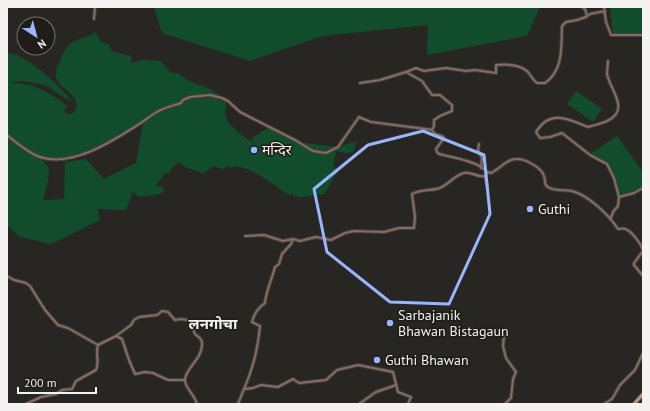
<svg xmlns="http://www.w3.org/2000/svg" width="650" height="411" viewBox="0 0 650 411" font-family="'PT Sans','Noto Sans Devanagari',sans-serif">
	<rect width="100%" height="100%" fill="#282622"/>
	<!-- green -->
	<path fill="#114d2d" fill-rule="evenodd" d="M154,7H540L527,36L427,55L428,25L322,36L250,61L162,33Z
		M610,7H643V37L613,34Z
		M95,32L101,42L109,44L110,49L114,52L131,56V63L142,60L161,61L171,73H179C190,86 209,84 220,96L210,94L189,98L195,99L210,97L226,102C226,107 225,112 226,116C228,128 248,139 257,145L251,139L269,127L295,142L338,147L357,141L353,152L345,153L336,151L333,167L339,170L324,194L302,197H298L293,195V193L289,195C276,187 246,161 230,168L229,166L222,169L213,166L203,174C195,168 185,170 179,162L171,169L170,173L163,174L162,178L155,186L163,187L164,191L160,194L139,197L133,192L126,210L97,209L100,220L51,244L20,237L7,226V135L13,139L7,134V53C24,52 63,88 72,102C64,98 57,93 50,88C41,83 19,79 10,83C32,82 50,92 67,106L64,112L68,114L73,113L77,107C76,85 46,90 59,63C62,58 63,51 68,46C75,38 87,39 95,32ZM143,121L136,163L104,179L86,159L65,162L64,199L43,200L48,181L49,168L40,157C48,156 57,159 65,158C93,154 118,135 143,121Z
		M576,91L602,109L593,122L567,104Z
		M617,136L643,172V187L634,192L619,197L614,178L608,164L590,154Z"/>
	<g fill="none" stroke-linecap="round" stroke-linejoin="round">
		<defs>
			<path id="street" d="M582,7L585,9L587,16
				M604,7L606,22L611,35H643
				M94,19L95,7
				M608,61C608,65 607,70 607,74C610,90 631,110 607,121C601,124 594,125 588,127C568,119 550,109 536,132L540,138L550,137L562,133L590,155L607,164L614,178L619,197L618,206L613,212L611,218
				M406,72L422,81L432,95H440L452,105V111L440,116L434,120V126L432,130
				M360,83L380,80L406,72L416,68L424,71L446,68L466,71L475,70L496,73V65C507,64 520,64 528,72C531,76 533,80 537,83H545C564,70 561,46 562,26L566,22L577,20L586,17L590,14L605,11
				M7,135C17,143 28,153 40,157C73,168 116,139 142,122C147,119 150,116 155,113C162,108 172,106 181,103L183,100L190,97L210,95L222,98L228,101L240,112L295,140L313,151L326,153L338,147L359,117L371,122L426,129L432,130L435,134L442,136L444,138L436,149L437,152L439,154C452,157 480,162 487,172L491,173C500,169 506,159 517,159C526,159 542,168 544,176C546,181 543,184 548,187C555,192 564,189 572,191C588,195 609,215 618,229C620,229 623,228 625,229C631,230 642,245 643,251L634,263V265L643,276
				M479,144L478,150L482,158L481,168
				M485,176L487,186
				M619,197L634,193L643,188
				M245,236L264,235L283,241L293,239
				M7,276L14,280L26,283L30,286L45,310L58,325L68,328L98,345
				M116,336L122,339L129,360L135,374L145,372L153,373L168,380H184
				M504,336L503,346L506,358L516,372L513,379L511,398L505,404
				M244,389C253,369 258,348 260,326L252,322C254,313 258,308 265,303C266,291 272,279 275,267L279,264L282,254L291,244L293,239L300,241L316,237L331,240L345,233L354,231L384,232L399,228H414L415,217L412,194C421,189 431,191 440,188C449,184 455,175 464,173C471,171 478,178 485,176L487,172
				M26,404L41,397L56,394L62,390L72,389L76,381L96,370C100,360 95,356 98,345L116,336L131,325L134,320L139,317L157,315L162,311L168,312L175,320L181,319L193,321C193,325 193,331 195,334C198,337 202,338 202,343C203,359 185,368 185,380C184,387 195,395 197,404
				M238,404L244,389L253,388L261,385L278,387L293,379L299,383L326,380L337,370L358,365L393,372L398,392L411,397L408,404
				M359,404L376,392L396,385
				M604,404L612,399L620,385L635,370L643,353"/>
			<path id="secondary" d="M634,404L643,394"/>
		</defs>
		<!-- street casing -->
		<use href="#street" stroke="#45433f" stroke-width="4"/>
		<!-- secondary casing -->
		<use href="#secondary" stroke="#45433f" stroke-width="5"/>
		<!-- street -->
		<use href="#street" stroke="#876a62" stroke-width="2"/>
		<!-- secondary -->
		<use href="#secondary" stroke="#bf9084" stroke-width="3"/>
	</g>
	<!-- marked area -->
	<path fill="none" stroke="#99b5fd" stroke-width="3" stroke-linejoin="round" d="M423,131L484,155L490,214L449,304L390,302L327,252L314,189L368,145Z"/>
	<!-- markers -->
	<g fill="#99b5fd" stroke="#1f1c19" stroke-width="1.5">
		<circle cx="254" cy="150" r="4"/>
		<circle cx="530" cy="209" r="4"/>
		<circle cx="390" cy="323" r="4"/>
		<circle cx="377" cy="360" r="4"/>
	</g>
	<g text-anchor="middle" stroke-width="3" stroke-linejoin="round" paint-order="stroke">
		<!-- poi labels -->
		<g font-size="14" fill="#f5f3f1" stroke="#1f1c19" text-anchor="start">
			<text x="262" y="155">मन्दिर</text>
			<text x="538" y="214">Guthi</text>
			<text x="398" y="320">Sarbajanik<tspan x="398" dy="16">Bhawan Bistagaun</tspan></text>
			<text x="385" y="365">Guthi Bhawan</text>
		</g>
		<!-- neighbourhood labels -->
		<g font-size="15" font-weight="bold" fill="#f5f3f1" stroke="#1f1c19">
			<text x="213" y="329">लनगोचा</text>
		</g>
	</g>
	<!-- border -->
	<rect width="650" height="411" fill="none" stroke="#f5f3f1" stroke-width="16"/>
	<!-- north arrow -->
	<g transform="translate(36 36) rotate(144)"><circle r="19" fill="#1f1c19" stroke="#75726f"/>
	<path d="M0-3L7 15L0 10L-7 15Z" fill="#99b5fd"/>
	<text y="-6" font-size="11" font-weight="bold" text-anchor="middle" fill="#f5f3f1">N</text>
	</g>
	<!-- scale -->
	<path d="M18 387v6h78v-6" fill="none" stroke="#f5f3f1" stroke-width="2"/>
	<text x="24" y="387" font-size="12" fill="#f5f3f1" stroke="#1f1c19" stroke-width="3" paint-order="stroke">200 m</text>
</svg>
